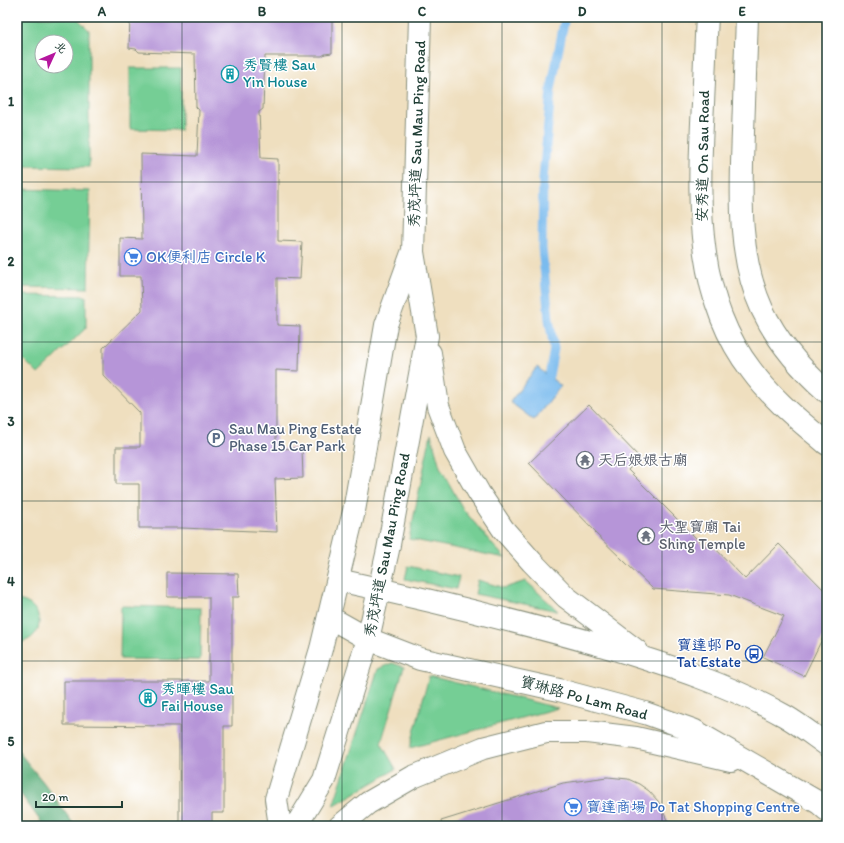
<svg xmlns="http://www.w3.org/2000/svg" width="844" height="843" viewBox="0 0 844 843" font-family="Itim,'LXGW WenKai TC',sans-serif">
	<rect width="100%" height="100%" fill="#fff"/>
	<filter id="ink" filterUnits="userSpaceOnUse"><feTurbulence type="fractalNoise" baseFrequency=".025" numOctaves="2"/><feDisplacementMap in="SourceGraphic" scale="8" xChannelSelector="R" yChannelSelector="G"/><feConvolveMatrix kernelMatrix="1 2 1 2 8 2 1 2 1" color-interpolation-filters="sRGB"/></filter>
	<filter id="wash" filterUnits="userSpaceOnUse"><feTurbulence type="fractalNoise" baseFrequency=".012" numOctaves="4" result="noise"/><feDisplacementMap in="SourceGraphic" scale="16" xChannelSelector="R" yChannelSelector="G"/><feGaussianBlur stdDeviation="0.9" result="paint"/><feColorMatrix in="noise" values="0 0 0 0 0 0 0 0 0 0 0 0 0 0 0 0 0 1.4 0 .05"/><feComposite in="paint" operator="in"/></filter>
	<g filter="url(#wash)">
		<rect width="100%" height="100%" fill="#efdfbf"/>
		<!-- green -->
		<path fill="#74ce95" stroke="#4a8664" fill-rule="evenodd" d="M17,17H76L89,30V167L17,166ZM42,42H66V66H42Z
			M130,68H181V130L130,129Z
			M17,189L90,191L88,288L17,287Z
			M17,295L86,296V328L38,374L17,353Z
			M431,434L440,467L463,509L493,545L505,558L409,539Z
			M408,566L459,577L456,589L405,579Z
			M478,580L504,588L526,581L558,611L475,594Z
			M17,600C46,603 47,640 17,643Z
			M121,606L201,608L200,660L120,659Z
			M392,663L404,667L381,743L396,769L333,806L378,669Z
			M429,676L558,708L410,748Z"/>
		<!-- forest -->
		<path fill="#5fb17e" stroke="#3f7759" d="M18,751L44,783L75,826H44L17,789Z"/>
		<!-- water -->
		<path fill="#7abbee" stroke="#4c7c91" d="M537,367L561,386L534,420L510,402Z"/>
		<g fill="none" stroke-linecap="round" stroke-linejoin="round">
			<!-- stream -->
			<path stroke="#7abbee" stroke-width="9" d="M549,376L554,349L549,319L542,248L543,179L551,90L565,17"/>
		</g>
		<g id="blocks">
			<!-- building -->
			<path fill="#b695d8" d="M130,17H332V53L325,54L322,56H265L263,109L259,112L261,158L278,159V241L302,242L300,279L277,278V325L300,326L299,371L276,370V449L302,448L303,478L275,479L277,532L182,528H139V484H116V447H140V413L103,375V348L142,310L141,276H120V238L142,239L141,154L197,156L199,110L196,107L195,54L139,52L136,49L129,48Z
				M589,405L640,458L628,470L705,547L709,542L745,579L779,544L827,593V629L804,676L763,657L784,616L729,595L653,589L595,533L596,532L529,463Z
				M167,573L238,574L239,597H232V726H224V813H212V826H179V726L64,725V681H209V597H167Z
				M608,777L628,779L639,784L649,791L658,801L670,826H442L441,821L563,783Z"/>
		</g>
	</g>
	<g filter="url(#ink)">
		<use href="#blocks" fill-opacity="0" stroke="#878e7a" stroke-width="1"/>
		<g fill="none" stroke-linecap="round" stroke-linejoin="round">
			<defs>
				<path id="major" d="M707,17C705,52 704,88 702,123C698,207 697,300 751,370C772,399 800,421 827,444
					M747,17C746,55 744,94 743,132C741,191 737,255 762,309C777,341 801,369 827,392
					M430,353L438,406L455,451L479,493L503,529L532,562L566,597L637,651
					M338,580C430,600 521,622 611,648C670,666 730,685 785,716C799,724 813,735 827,745
					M329,617L368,639L420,659L559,690L645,713L693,730L819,803L827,810
					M280,826L276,799L321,649L354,511L386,325L412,253
					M296,826L324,780L368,639L388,550L427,336L413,252L420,17
					M340,826L368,803L413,777L483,748L546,732H587L636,738L731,760"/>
			</defs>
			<!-- major casing -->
			<use href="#major" stroke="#878e7a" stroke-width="24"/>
			<!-- major -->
			<use href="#major" stroke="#fff" stroke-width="22"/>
		</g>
	</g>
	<!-- grid -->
	<path fill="none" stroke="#1f3d34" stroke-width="1" stroke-opacity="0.55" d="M182,17V826M342,17V826M502,17V826M662,17V826M17,182H827M17,342H827M17,501H827M17,661H827"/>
	<!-- icons -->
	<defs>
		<symbol id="building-ring" viewBox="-11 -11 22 22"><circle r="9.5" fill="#fff" stroke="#0f9aa8" stroke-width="1.5"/><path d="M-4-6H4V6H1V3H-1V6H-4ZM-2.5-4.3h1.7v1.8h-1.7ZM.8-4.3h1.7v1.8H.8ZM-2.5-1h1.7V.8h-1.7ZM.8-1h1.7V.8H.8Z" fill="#0f9aa8"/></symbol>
		<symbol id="supermarket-ring" viewBox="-11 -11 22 22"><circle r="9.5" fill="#fff" stroke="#3f7fe0" stroke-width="1.5"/><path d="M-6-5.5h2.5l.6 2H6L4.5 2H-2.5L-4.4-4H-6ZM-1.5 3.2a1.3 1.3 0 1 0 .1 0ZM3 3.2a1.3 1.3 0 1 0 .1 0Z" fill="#3f7fe0"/></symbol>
		<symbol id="parking-ring" viewBox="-11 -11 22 22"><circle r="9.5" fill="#fff" stroke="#5c6f8a" stroke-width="1.5"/><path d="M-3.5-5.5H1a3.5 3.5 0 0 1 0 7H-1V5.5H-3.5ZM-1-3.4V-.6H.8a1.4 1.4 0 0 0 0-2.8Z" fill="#5c6f8a"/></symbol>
		<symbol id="temple-ring" viewBox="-11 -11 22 22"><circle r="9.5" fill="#fff" stroke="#6b7280" stroke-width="1.5"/><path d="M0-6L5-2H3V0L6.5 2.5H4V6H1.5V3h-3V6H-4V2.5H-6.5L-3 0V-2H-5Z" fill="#6b7280"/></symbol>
		<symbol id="bus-ring" viewBox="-11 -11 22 22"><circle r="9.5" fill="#fff" stroke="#1a4fb4" stroke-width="1.5"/><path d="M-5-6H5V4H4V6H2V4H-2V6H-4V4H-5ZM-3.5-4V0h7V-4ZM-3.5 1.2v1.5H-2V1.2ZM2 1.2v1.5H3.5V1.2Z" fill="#1a4fb4"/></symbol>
	</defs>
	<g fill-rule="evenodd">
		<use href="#building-ring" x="220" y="64" width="20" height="20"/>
		<use href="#supermarket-ring" x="123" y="247" width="20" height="20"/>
		<use href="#parking-ring" x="206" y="428" width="20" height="20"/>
		<use href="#temple-ring" x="575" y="450" width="20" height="20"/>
		<use href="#temple-ring" x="636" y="526" width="20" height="20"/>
		<use href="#bus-ring" x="744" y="644" width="20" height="20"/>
		<use href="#building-ring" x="138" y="688" width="20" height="20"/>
		<use href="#supermarket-ring" x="563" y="797" width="20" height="20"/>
	</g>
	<g text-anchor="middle" stroke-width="3" stroke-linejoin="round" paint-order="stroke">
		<!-- culture labels -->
		<g font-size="15" fill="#0d838f" stroke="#fff" text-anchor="start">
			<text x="243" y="70">秀賢樓 Sau<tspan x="243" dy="17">Yin House</tspan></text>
			<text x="161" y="694">秀暉樓 Sau<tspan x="161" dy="17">Fai House</tspan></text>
		</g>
		<!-- street labels -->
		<g font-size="15" fill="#1f3d34" stroke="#fff">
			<text transform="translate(417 134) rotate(-88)" y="5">秀茂坪道 Sau Mau Ping Road</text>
			<text transform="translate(703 156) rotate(-89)" y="5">安秀道 On Sau Road</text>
			<text transform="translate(387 545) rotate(-79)" y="5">秀茂坪道 Sau Mau Ping Road</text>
			<text transform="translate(584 698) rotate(15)" y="5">寶琳路 Po Lam Road</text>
		</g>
		<!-- shop labels -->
		<g font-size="15" fill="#366cbe" stroke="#fff" text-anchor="start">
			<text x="146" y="262">OK便利店 Circle K</text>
			<text x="586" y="812">寶達商場 Po Tat Shopping Centre</text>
		</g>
		<!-- service labels -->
		<g font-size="15" fill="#4e5e75" stroke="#fff" text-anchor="start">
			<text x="229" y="434">Sau Mau Ping Estate<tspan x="229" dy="17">Phase 15 Car Park</tspan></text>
		</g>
		<!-- worship labels -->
		<g font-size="15" fill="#5b616d" stroke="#fff" text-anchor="start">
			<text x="598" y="465">天后娘娘古廟</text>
			<text x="659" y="532">大聖寶廟 Tai<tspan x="659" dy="17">Shing Temple</tspan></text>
		</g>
		<!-- transit labels -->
		<g font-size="15" fill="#164399" stroke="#fff" text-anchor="end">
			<text x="741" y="650">寶達邨 Po<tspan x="741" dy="17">Tat Estate</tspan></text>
		</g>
	</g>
	<!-- margin -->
	<rect width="844" height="843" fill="none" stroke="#fff" stroke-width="44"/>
	<!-- north arrow -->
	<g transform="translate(54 54) rotate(46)"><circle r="19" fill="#ffffff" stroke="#a5b1ae"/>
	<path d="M0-3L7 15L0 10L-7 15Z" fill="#b5179e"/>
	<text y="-6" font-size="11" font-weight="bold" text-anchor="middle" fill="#1f3d34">北</text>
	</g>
	<!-- scale -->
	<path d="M36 801v6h86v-6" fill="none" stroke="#1f3d34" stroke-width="2"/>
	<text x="42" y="801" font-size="12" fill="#1f3d34" stroke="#ffffff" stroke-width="3" paint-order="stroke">20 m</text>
	<rect x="22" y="22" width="800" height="799" fill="none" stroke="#1f3d34" stroke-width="1.5"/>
	<g font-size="13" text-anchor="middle" font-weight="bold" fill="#1f3d34">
		<text x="102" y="16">A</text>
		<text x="262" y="16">B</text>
		<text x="422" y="16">C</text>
		<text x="582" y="16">D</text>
		<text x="742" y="16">E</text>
		<text x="11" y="106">1</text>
		<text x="11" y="266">2</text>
		<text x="11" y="426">3</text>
		<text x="11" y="586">4</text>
		<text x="11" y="746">5</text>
	</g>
</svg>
